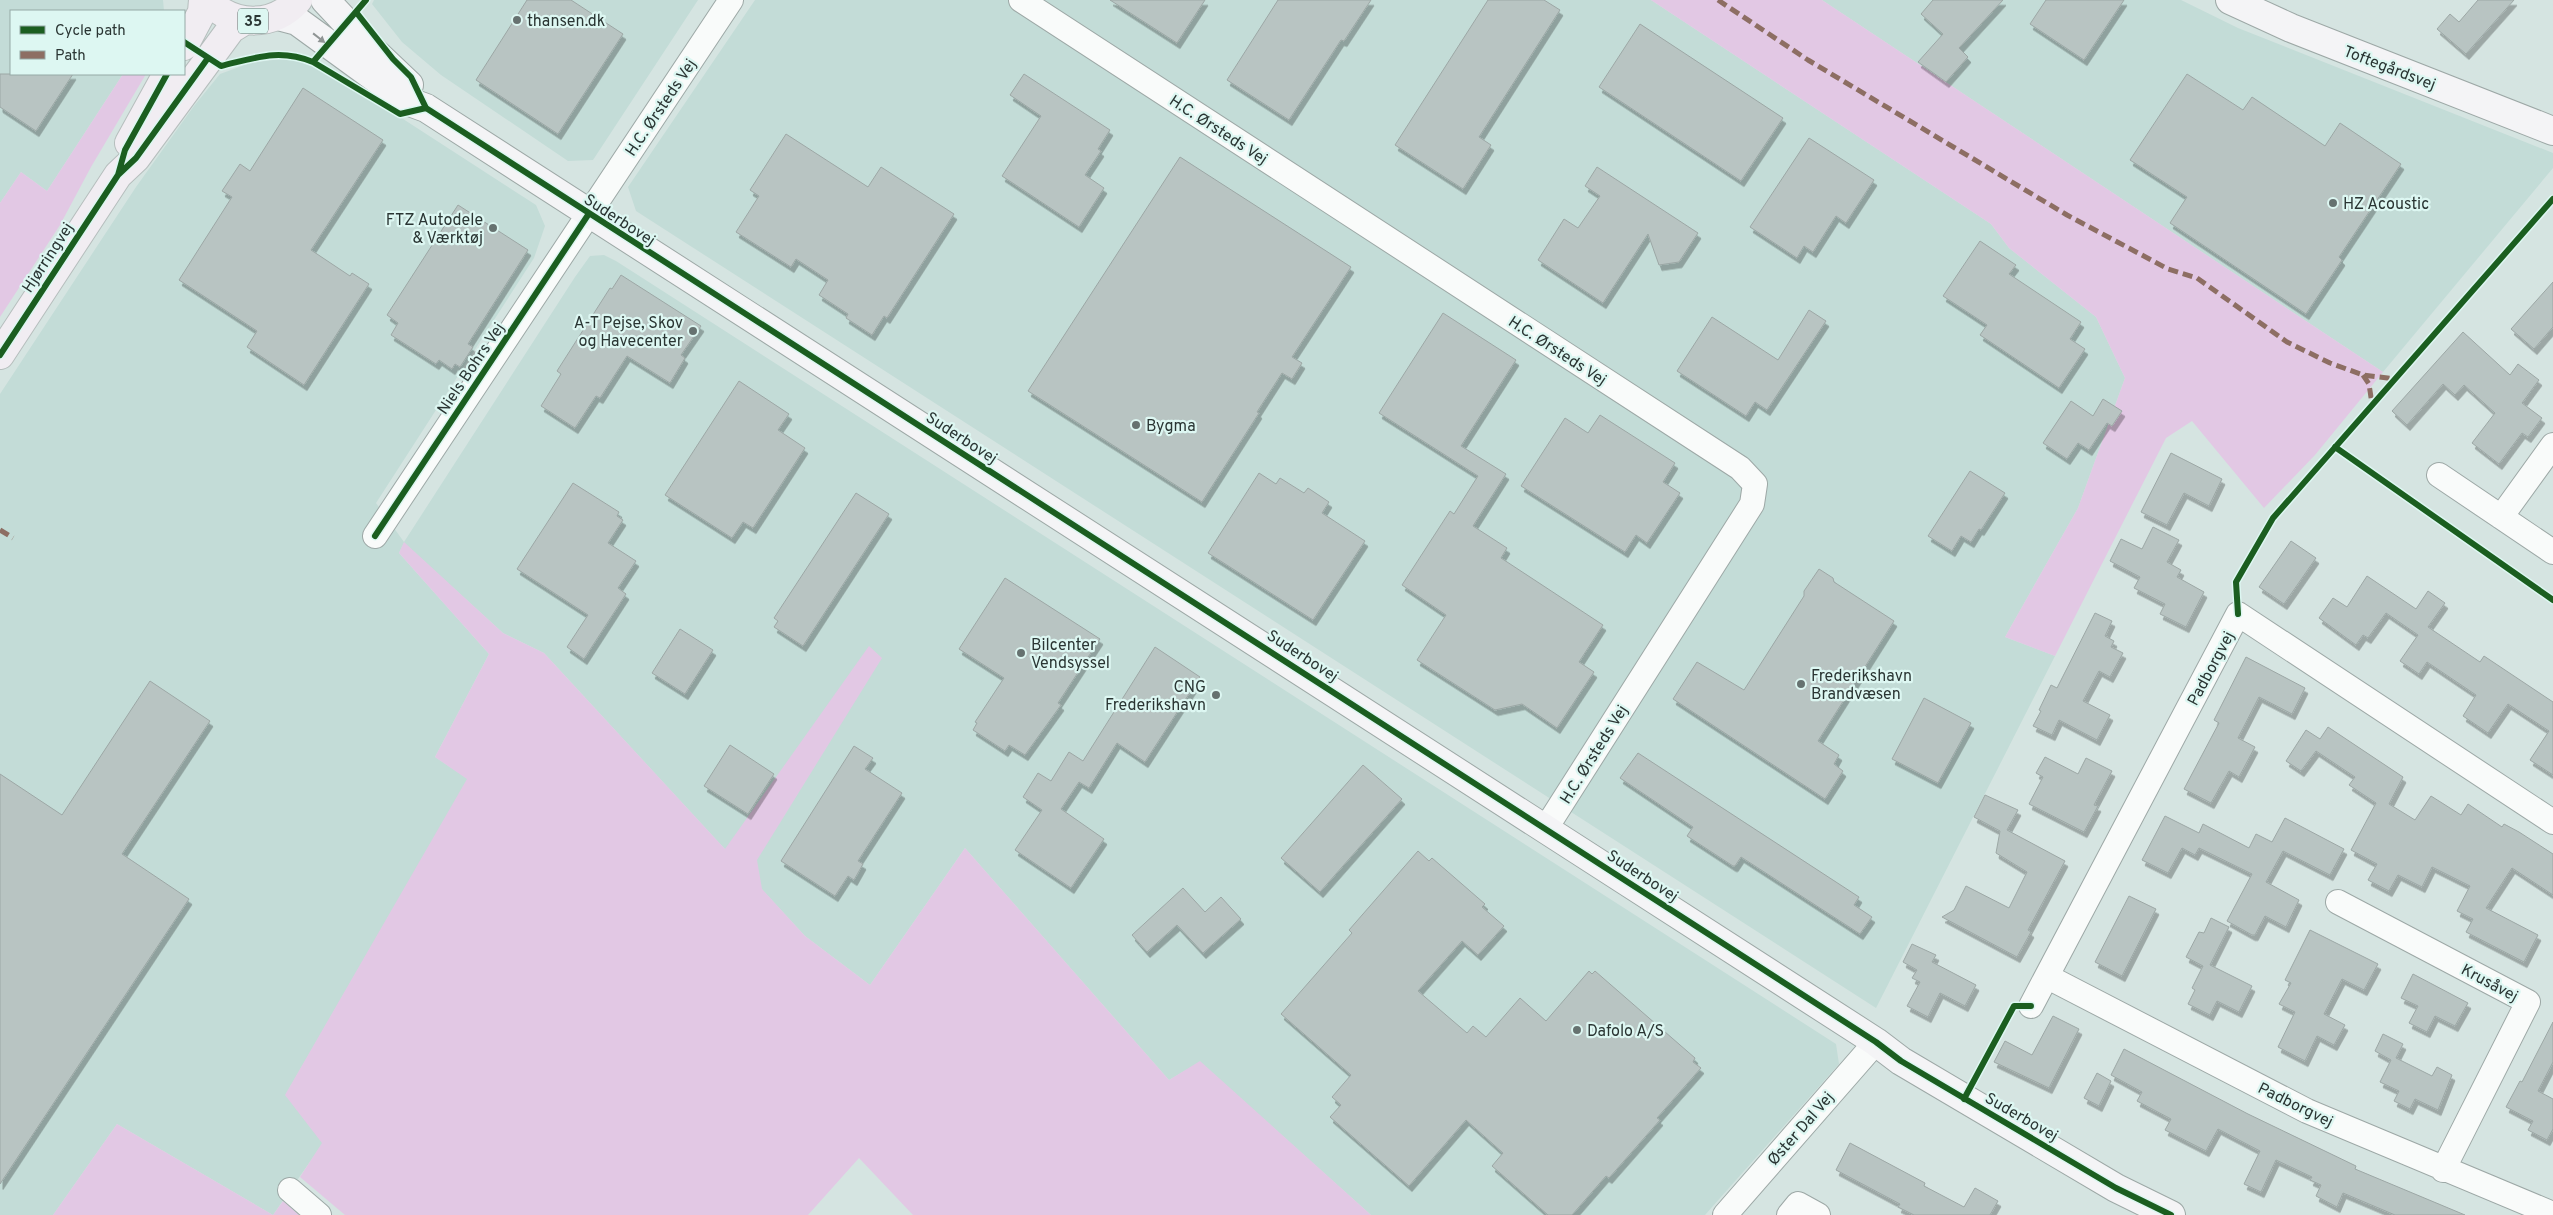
<svg xmlns="http://www.w3.org/2000/svg" width="2553" height="1215" viewBox="0 0 2553 1215" font-family="Overpass,sans-serif">
	<defs>
		<filter id="shadow"><feDropShadow dx="3" dy="5.5" stdDeviation="0" flood-color="#0004"/></filter>
	</defs>
	<rect width="100%" height="100%" fill="#d5e4e1"/>
	<!-- built -->
	<path fill="#c3dcd7" d="M0,0H163L164,11H11V74H123L47,191L21,172L0,203Z
		M374,0H698L593,160L568,161L441,75L402,42L372,4Z
		M755,0H1651L1991,224L2009,248L2096,317L2125,378L2078,508L2005,637L2055,656L1876,1008L636,211L628,187Z
		M1822,0H2181L2238,28L2553,153V168L2383,372Z
		M296,57L400,117L536,205L545,226L534,258L376,503L404,542L575,277L590,256L604,255L616,261L1836,1044L1839,1064L1705,1215H1371L1200,1062L1169,1080L965,848L870,985L805,936L544,653L503,633L404,543L399,553L489,654L435,757L468,779L286,1094L323,1143L273,1215L117,1124L53,1215H0V394L136,187L194,106L220,74L250,63Z"/>
	<!-- green -->
	<path fill="#e2c8e4" d="M1651,0H1822L2383,372L2315,455L2264,508L2192,421L2166,438L2055,656L2005,637L2078,508L2125,378L2096,317L2009,248L1991,224Z
		M123,74H146L91,167L60,225L0,317V203L21,172L47,191Z
		M404,542L503,633L544,653L725,849L869,646L882,658L757,860L762,889L805,936L870,985L965,848L1169,1080L1200,1061L1371,1215H913L859,1158L808,1215H345L300,1177L322,1143L285,1095L467,779L435,757L489,654L399,553Z
		M117,1124L273,1215L283,1201L299,1215H53Z"/>
	<!-- building -->
	<path fill="#b8c4c2" stroke="#9ca7a5" filter="url(#shadow)" d="M527,0H571L623,34L558,134L476,80Z
		M1110,0H1205L1177,43Z
		M1278,0H1371L1344,41L1341,40L1289,120L1227,80Z
		M1488,0H1544L1560,10L1479,137L1491,145L1463,189L1395,145Z
		M1933,0H2003L1959,48L1968,57L1946,82L1918,62L1943,34L1921,14Z
		M2046,0H2124L2084,60L2030,24Z
		M2478,0H2514L2466,54L2437,29L2450,14L2459,22Z
		M1640,24L1783,118L1741,181L1599,87Z
		M0,74H73L36,131L0,107Z
		M1024,74L1110,130L1098,149L1101,151L1085,175L1104,188L1079,227L1002,176L1041,116L1010,95Z
		M2187,74L2243,110L2252,97L2325,146L2340,123L2401,164L2339,257L2342,260L2306,314L2170,223L2187,197L2130,160Z
		M303,88L383,140L311,250L350,276L352,273L369,284L304,385L247,347L257,331L179,280L232,197L222,191L240,164L250,171Z
		M786,134L868,187L881,167L954,214L887,318L884,316L872,335L846,318L848,314L819,295L828,280L796,259L791,267L736,232L759,196L750,190Z
		M1809,138L1874,180L1846,223L1836,216L1813,252L1804,246L1797,258L1750,227Z
		M1180,157L1351,267L1292,357L1302,363L1292,379L1282,373L1257,412L1259,413L1202,502L1028,391Z
		M1597,167L1698,233L1679,262L1659,265L1648,234L1603,303L1538,260L1564,219L1578,228L1600,196L1585,186Z
		M458,205L528,250L468,344L473,347L460,367L455,364L452,369L439,360L436,364L391,335L398,323L387,315Z
		M1980,241L2016,265L2009,274L2081,322L2070,339L2085,349L2059,388L1980,335L1987,325L1943,296Z
		M621,275L701,326L681,355L685,358L670,383L627,356L600,398L596,396L575,428L541,406L561,374L557,371L610,288L612,289Z
		M2553,282V327L2534,349L2511,329Z
		M1809,310L1826,321L1767,410L1755,402L1746,416L1677,371L1712,317L1778,360Z
		M1443,313L1516,360L1461,446L1506,474L1473,526L1507,548L1501,558L1603,625L1579,662L1594,672L1557,728L1522,704L1495,710L1417,660L1446,615L1402,585L1450,511L1454,514L1478,476L1379,413Z
		M2463,332L2510,375L2518,364L2539,380L2522,403L2542,418L2528,437L2522,433L2499,464L2472,443L2495,413L2464,385L2455,395L2443,384L2407,425L2392,411Z
		M739,381L789,414L778,430L805,448L753,528L743,522L732,538L665,495Z
		M2103,399L2122,411L2112,426L2107,423L2089,450L2078,443L2067,459L2043,443L2071,401L2093,416Z
		M1600,415L1675,463L1663,482L1680,493L1647,543L1636,535L1625,552L1521,486L1565,418L1588,433Z
		M2171,453L2222,479L2209,506L2184,493L2167,525L2141,512Z
		M1970,471L2005,493L1981,530L1979,529L1971,542L1961,536L1952,551L1928,536Z
		M1259,473L1276,484L1280,478L1304,493L1308,488L1329,502L1322,513L1365,541L1313,620L1208,553Z
		M573,483L619,512L617,516L623,520L608,543L636,561L618,588L626,594L584,659L567,647L588,615L517,569Z
		M856,493L889,514L803,646L774,627L778,621L774,618Z
		M2153,527L2179,540L2167,562L2181,570L2177,577L2204,592L2186,627L2160,614L2165,604L2134,588L2140,577L2110,561L2121,539L2142,549Z
		M2291,541L2316,558L2284,604L2259,587Z
		M1819,569L1833,578L1834,582L1894,621L1818,741L1839,755L1834,764L1843,771L1825,799L1673,699L1697,662L1744,690L1804,596V591Z
		M2367,576L2416,609L2428,591L2445,603L2428,627L2480,662L2484,656L2553,702V775L2530,760L2549,731L2508,704L2488,733L2463,716L2476,695L2427,662L2419,674L2400,661L2418,635L2386,613L2368,638L2363,635L2356,645L2319,618L2333,598L2347,607Z
		M1005,578L1100,639L1058,703L1061,705L1025,755L1009,745L1005,751L973,730L977,723L975,722L1004,678L959,649Z
		M2095,613L2112,621L2105,636L2114,641L2111,647L2123,653L2110,677L2099,671L2083,701L2110,715L2097,740L2059,720L2052,735L2033,726L2041,711L2039,710L2051,685L2057,688Z
		M680,629L713,650L685,694L652,673Z
		M1155,647L1200,677L1145,762L1117,743L1089,788L1079,782L1061,809L1104,839L1071,888L1015,850L1042,810L1023,797L1038,773L1051,781L1069,752L1083,761Z
		M2246,657L2305,688L2292,714L2259,697L2238,738L2255,747L2239,777L2229,771L2211,803L2184,789L2219,723L2214,720Z
		M150,681L210,721L122,854L189,899L0,1184V774L62,815Z
		M1924,698L1971,723L1938,783L1892,759Z
		M2328,727L2403,777L2389,804L2415,820L2431,796L2461,815L2468,804L2502,827L2504,824L2519,832L2553,854V895L2512,868L2486,908L2538,935L2524,962L2466,932L2473,919L2457,911L2470,886L2432,867L2422,887L2398,875L2389,891L2368,880L2377,864L2351,850L2376,803L2349,785L2355,777L2316,751L2301,771L2286,761L2306,730L2320,739Z
		M730,745L774,774L748,814L704,786Z
		M854,746L873,758L865,769L902,793L858,861L863,864L854,880L848,876L835,896L781,861Z
		M1638,753L1859,897L1854,905L1872,917L1860,934L1741,857L1735,866H1733L1687,836L1693,827L1620,778Z
		M2045,757L2078,774L2086,758L2112,771L2094,805L2098,806L2084,832L2029,804L2043,777L2036,773Z
		M1363,765L1402,799L1320,892L1281,858Z
		M1985,795L2018,810L2007,830L2065,861L2028,930L2031,932L2017,957L1942,917L1954,910L1966,886L2009,908L2027,872L1996,853L2000,831L1974,817Z
		M2165,816L2199,833L2203,824L2249,848L2256,834L2272,842L2285,818L2344,849L2330,875L2283,851L2266,882L2299,900L2286,927L2265,916L2255,935H2252L2227,921L2252,874L2199,848L2195,855L2182,848L2168,873L2142,860Z
		M1418,851L1429,861L1432,858L1485,904L1482,907L1504,926L1478,955L1462,941L1418,991L1467,1033L1473,1026L1486,1037L1520,998L1546,1021L1589,971L1592,974L1595,971L1695,1058L1693,1062L1701,1068L1657,1118L1660,1120L1609,1178L1606,1176L1572,1215H1548L1492,1166L1503,1153L1466,1120L1409,1186L1330,1117L1341,1105L1332,1097L1351,1075L1281,1014L1352,933L1349,930Z
		M1183,888L1205,912L1221,897L1241,919L1203,953L1177,925L1147,952L1132,935Z
		M2129,896L2156,909L2122,976L2095,962Z
		M2211,918L2229,927L2210,965L2252,986L2239,1012L2217,1001L2210,1015L2188,1004L2195,990L2192,988L2203,966L2186,957L2199,932L2204,933Z
		M2310,930L2378,964L2364,990L2342,979L2324,1014L2345,1025L2334,1045L2317,1036L2305,1061L2278,1047L2295,1012L2279,1004L2291,983L2285,980Z
		M1912,944L1936,955L1932,962L1976,985L1965,1006L1940,993L1928,1017L1907,1006L1920,982L1912,978L1917,970L1903,962Z
		M2413,974L2468,1003L2455,1026L2435,1016L2427,1032L2409,1023L2418,1006L2401,998Z
		M2053,1016L2079,1029L2049,1088L1994,1062L2005,1041L2032,1055Z
		M2553,1022V1062L2538,1091L2553,1099V1129L2547,1140L2528,1130L2533,1121L2506,1107L2520,1081L2522,1082Z
		M2383,1034L2403,1044L2396,1058L2432,1076L2437,1067L2452,1075L2438,1110L2415,1099L2410,1109L2394,1101L2399,1091L2380,1082L2391,1060L2375,1051Z
		M2124,1049L2248,1114L2356,1166L2355,1169L2465,1215H2395L2343,1193L2337,1207L2316,1196L2321,1185L2310,1180L2312,1177L2276,1160L2261,1192L2244,1184L2260,1151L2218,1129L2206,1151L2165,1130L2171,1119L2137,1101L2142,1092L2111,1075Z
		M2097,1073L2111,1081L2099,1106L2084,1098Z
		M1850,1143L1925,1183L1924,1186L1964,1207L1975,1188L1998,1201L1990,1215H1914L1898,1207L1900,1204L1836,1170Z"/>
	<g fill="none" stroke-linecap="round" stroke-linejoin="round">
		<defs>
			<path id="street" d="M1021,0L1740,468L1755,484L1752,504L1546,828
				M2439,475L2553,552
				M2501,517L2553,445
				M375,536L731,0
				M2338,902L2528,1002L2443,1170
				M2048,977L2307,1111L2553,1214
				M2031,1006L2238,614L2553,822
				M290,1190L319,1215
				M1725,1215L1876,1042
				M1789,1215L1798,1204L1818,1215"/>
			<path id="secondary" d="M325,0L371,49L409,85
				M2230,0L2291,28L2553,131
				M278,16L297,21L407,101L426,108L1876,1042L1901,1061L2116,1188L2171,1215"/>
			<path id="primary" d="M207,0C233,27 273,28 298,0
				M184,46L202,12L203,0
				M129,143L167,74
				M0,355L118,175L136,158L231,29L244,21"/>
		</defs>
		<!-- street casing -->
		<use href="#street" stroke="#9da8a6" stroke-width="26"/>
		<!-- secondary casing -->
		<use href="#secondary" stroke="#9da8a6" stroke-width="30"/>
		<!-- primary casing -->
		<use href="#primary" stroke="#b6bebd" stroke-width="30"/>
		<!-- street -->
		<use href="#street" stroke="#f9fbfa" stroke-width="24"/>
		<!-- secondary -->
		<use href="#secondary" stroke="#f4f4f6" stroke-width="28"/>
		<!-- primary -->
		<use href="#primary" stroke="#f1edf2" stroke-width="28"/>
		<!-- quiet -->
		<path stroke="#8d6e63" stroke-width="5" stroke-dasharray="10 5" stroke-linecap="butt" d="M1718,0L1808,60L2067,215L2168,269L2197,278L2287,342L2330,363L2363,375L2395,379
			M2363,375L2369,384L2372,404
			M0,530L13,538"/>
		<defs>
			<path id="cycleway" d="M356,12L393,59L411,77L426,108
				M184,42L221,66C255,58 279,48 313,62L366,0
				M313,62L400,114L426,108
				M426,108L1876,1042L1901,1061L2116,1188L2171,1215
				M118,175L125,150L167,74
				M0,355L118,175L136,158L208,58
				M2335,447L2553,600
				M375,536L588,215
				M2238,614L2236,582L2273,518L2553,199
				M1964,1099L2014,1006H2031"/>
		</defs>
		<!-- cycleway casing -->
		<use href="#cycleway" stroke="#ddf7f2" stroke-width="9"/>
		<!-- cycleway -->
		<use href="#cycleway" stroke="#1b5e20" stroke-width="6"/>
	</g>
	<!-- one-way arrows -->
	<defs><path id="oneway-solid" d="M-6-.8H1V-3.2L6.5 0L1 3.2V.8H-6Z" transform="scale(1.25)"/></defs>
	<use fill="#8f9494" href="#oneway-solid" transform="translate(319 38) rotate(38)"/>
	<!-- markers -->
	<g fill="#667270" stroke="#ddf7f2" stroke-width="2">
		<circle cx="517" cy="20" r="5"/>
		<circle cx="2333" cy="203" r="5"/>
		<circle cx="493" cy="228" r="5"/>
		<circle cx="693" cy="331" r="5"/>
		<circle cx="1136" cy="425" r="5"/>
		<circle cx="1021" cy="653" r="5"/>
		<circle cx="1801" cy="684" r="5"/>
		<circle cx="1216" cy="695" r="5"/>
		<circle cx="1577" cy="1030" r="5"/>
	</g>
	<g text-anchor="middle" stroke-width="4.5" stroke-linejoin="round" paint-order="stroke">
		<!-- shield labels -->
		<rect fill="#ddf7f2" stroke="#606f6c" stroke-width="1" x="238" y="8.5" width="30" height="25" rx="4"/>
		<g font-size="15" font-weight="bold" fill="#2a3533">
			<text x="253" y="26">35</text>
		</g>
		<!-- poi labels -->
		<g font-size="16" fill="#2a3533" stroke="#ddf7f2" text-anchor="start">
			<text x="527" y="26">thansen.dk</text>
			<text x="2343" y="209">HZ Acoustic</text>
			<text x="483" y="225" text-anchor="end">FTZ Autodele<tspan x="483" dy="18">&amp; Værktøj</tspan></text>
			<text x="683" y="328" text-anchor="end">A-T Pejse, Skov<tspan x="683" dy="18">og Havecenter</tspan></text>
			<text x="1146" y="431">Bygma</text>
			<text x="1031" y="650">Bilcenter<tspan x="1031" dy="18">Vendsyssel</tspan></text>
			<text x="1811" y="681">Frederikshavn<tspan x="1811" dy="18">Brandvæsen</tspan></text>
			<text x="1206" y="692" text-anchor="end">CNG<tspan x="1206" dy="18">Frederikshavn</tspan></text>
			<text x="1587" y="1036">Dafolo A/S</text>
		</g>
		<!-- street labels -->
		<g font-size="16" fill="#2a3533" stroke="#ddf7f2">
			<text transform="translate(2390 67) rotate(21)" y="6">Toftegårdsvej</text>
			<text transform="translate(660 107) rotate(-56)" y="6">H.C. Ørsteds Vej</text>
			<text transform="translate(1219 129) rotate(33)" y="6">H.C. Ørsteds Vej</text>
			<text transform="translate(620 219) rotate(33)" y="6">Suderbovej</text>
			<text transform="translate(47 257) rotate(-57)" y="6">Hjørringvej</text>
			<text transform="translate(1558 350) rotate(33)" y="6">H.C. Ørsteds Vej</text>
			<text transform="translate(470 368) rotate(-56)" y="6">Niels Bohrs Vej</text>
			<text transform="translate(962 437) rotate(33)" y="6">Suderbovej</text>
			<text transform="translate(1303 655) rotate(33)" y="6">Suderbovej</text>
			<text transform="translate(2210 668) rotate(-62)" y="6">Padborgvej</text>
			<text transform="translate(1593 754) rotate(-58)" y="6">H.C. Ørsteds Vej</text>
			<text transform="translate(1643 875) rotate(33)" y="6">Suderbovej</text>
			<text transform="translate(2490 982) rotate(28)" y="6">Krusåvej</text>
			<text transform="translate(2296 1104) rotate(26)" y="6">Padborgvej</text>
			<text transform="translate(2022 1116) rotate(30)" y="6">Suderbovej</text>
			<text transform="translate(1800 1128) rotate(-49)" y="6">Øster Dal Vej</text>
		</g>
	</g>
	<!-- legend -->
	<rect x="10" y="10" width="175" height="65" fill="#ddf7f2" stroke="#95a9a6"/>
	<rect x="20" y="26" width="25" height="8" fill="#1b5e20" stroke="#95a9a6"/>
	<text x="55" y="35" font-size="15" fill="#2a3533">Cycle path</text>
	<rect x="20" y="51" width="25" height="8" fill="#8d6e63" stroke="#95a9a6"/>
	<text x="55" y="60" font-size="15" fill="#2a3533">Path</text>
</svg>
